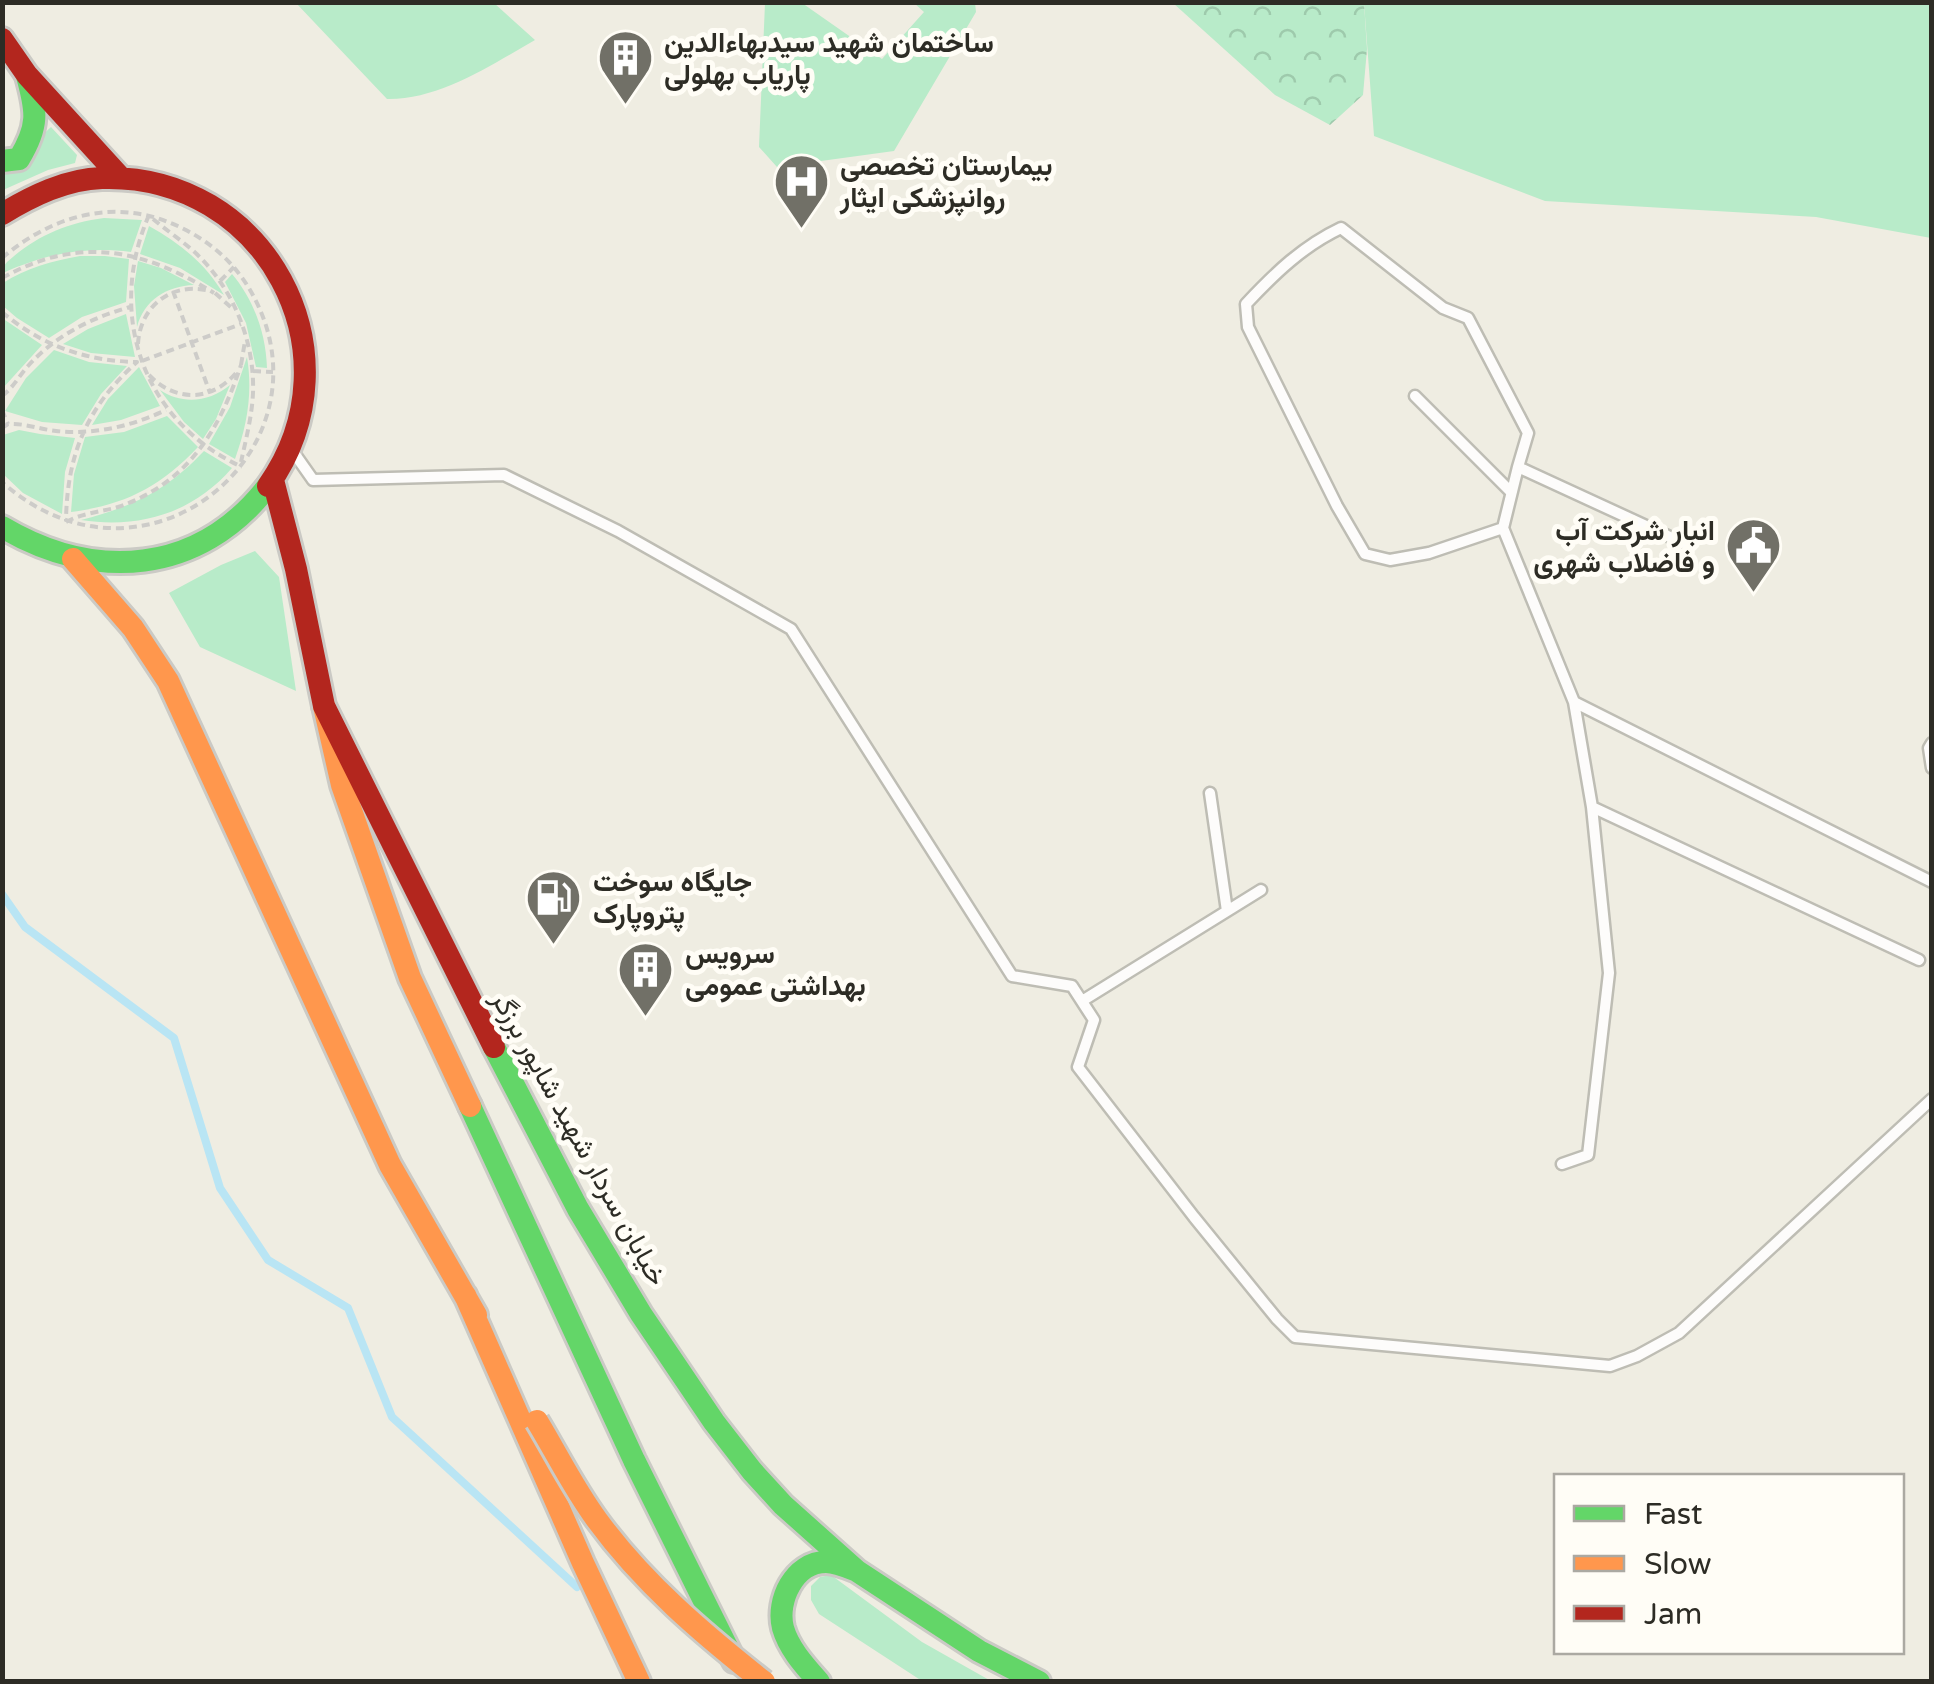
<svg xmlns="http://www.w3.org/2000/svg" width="1934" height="1684" viewBox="0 0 1934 1684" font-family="'Varela Round',Vazirmatn,sans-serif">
	<defs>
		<pattern id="park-crowns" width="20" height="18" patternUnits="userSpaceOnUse" patternTransform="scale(2.5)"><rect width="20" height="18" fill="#b8ebc9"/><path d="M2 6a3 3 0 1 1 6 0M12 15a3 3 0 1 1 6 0" fill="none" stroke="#9ecaac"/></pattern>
	</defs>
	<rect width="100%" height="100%" fill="#efede2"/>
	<!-- grass -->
	<path fill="#b8ebc9" d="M296,3H494L535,40C491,65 439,100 387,99Z
		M765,3H802L882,59L924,12L914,3H975L976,12L894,151L777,167L759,147Z
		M1364,3H1931V238L1816,217L1545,201L1374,136Z
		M51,127L77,155L75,163L48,170L3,190L2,173Z
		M104,218L142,220L131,252C84,246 45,254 3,273V267L7,262C36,236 66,223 104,218Z
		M149,226C180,243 206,264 224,295L180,268L140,254Z
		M80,256H105L129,259L126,302L82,317L49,338L17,318L3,306V283C26,268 52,261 80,256Z
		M138,261L161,268L194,285C167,286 144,300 137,327L134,286Z
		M232,274C254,300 266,334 267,368L256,367L246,323L225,282Z
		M126,314L135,357L91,353L63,344L88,329Z
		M2,318L42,345L3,388H2Z
		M54,350L89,362L127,366L101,394L82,425L42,422L5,411L26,378Z
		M247,357C253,393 247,426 235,459L209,444L230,407Z
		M139,367L160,406L121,420L92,425L108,399Z
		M230,385L216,419L203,439L184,422L160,390C182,405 210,402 230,385Z
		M167,416L198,447C160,487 125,505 71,512L74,474L85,437L124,432Z
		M19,430L40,434L75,438L65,472L62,514L23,493L3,474V435Z
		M204,451L232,468C193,513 140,529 81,520C134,506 166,491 204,451Z
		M255,551L279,577L296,691L200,647L169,593L221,565Z
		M831,1575L922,1642L991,1681H922L819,1614L811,1600V1586L820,1577Z"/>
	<!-- park -->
	<path fill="url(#park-crowns)" d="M1173,3H1364L1367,49L1363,95L1330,125L1275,95Z"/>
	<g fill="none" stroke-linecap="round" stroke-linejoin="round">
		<!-- stream -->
		<path stroke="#b9e5f4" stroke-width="8" d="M2,894L25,927L174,1038L220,1188L268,1260L348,1308L392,1417L577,1587"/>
		<defs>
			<path id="lane" d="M1415,396L1511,492
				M294,453L313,480L504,475L618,531L791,629L1012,976L1072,986L1094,1020L1078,1067L1194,1217L1277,1319L1295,1337L1610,1366L1637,1356L1679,1333L1932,1099
				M1503,528L1429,553L1390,560L1365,554L1337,506L1248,327L1246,304C1275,273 1303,246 1341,228L1443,308L1468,318L1528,433L1518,467
				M1574,702L1932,882
				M1932,743L1929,748L1932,768
				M1210,793L1227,911
				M1592,807L1919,960
				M1082,1001L1261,890
				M1562,1164L1588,1155L1609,973L1592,807L1574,702L1503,528L1518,467L1683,543"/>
			<path id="fast" d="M2,161L19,159C39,126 37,112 27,76
				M2,527C95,582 199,575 268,486
				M494,1047L578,1209L641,1314L714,1422L752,1471L783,1505L857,1571L979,1651L1039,1682
				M470,1106L634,1460L734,1661
				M819,1682C805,1666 789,1649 783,1628C776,1601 794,1562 826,1562C836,1562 847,1567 857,1571"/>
			<path id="slow" d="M73,559L133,628L168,681L390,1165L476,1315
				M324,706L342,785L410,978L470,1106
				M465,1295L583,1563L639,1682"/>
			<path id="jam" d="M2,39L27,75L121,178
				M2,214C32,196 66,179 102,178C265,173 362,353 268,486
				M273,480L296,569L324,706L494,1047"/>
		</defs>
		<!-- lane casing -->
		<use href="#lane" stroke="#bebdb4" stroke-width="15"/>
		<!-- fast casing -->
		<use href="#fast" stroke="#cbcac5" stroke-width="28"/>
		<!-- slow casing -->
		<use href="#slow" stroke="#cbcac5" stroke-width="28"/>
		<!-- jam casing -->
		<use href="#jam" stroke="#cbcac5" stroke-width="28"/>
		<!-- path -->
		<path stroke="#cdccc9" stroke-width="4" stroke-dasharray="8 5" stroke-linecap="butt" d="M149,215C106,314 142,421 242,467
			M153,219C165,229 178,238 190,248C231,283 255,339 253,393C252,416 246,439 241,462
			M2,258C45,221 101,201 157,218C194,230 226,252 247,285C345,442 148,612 2,482
			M2,278C79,235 143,249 214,293
			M220,281L234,267
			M173,291L210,393
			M215,293L234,310
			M2,312C42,346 86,361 137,362C87,407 67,454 66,521
			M138,344C140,307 170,283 206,290
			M142,361L241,324
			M241,365L245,341
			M253,371L273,372
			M149,375C175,402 211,402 236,373
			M2,396C13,388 19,376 28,366C56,335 91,318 130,307
			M2,410L8,424
			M2,428L8,424C24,423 39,429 56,431C95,435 132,426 166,410
			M66,522C82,513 101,512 118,507C188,483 219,431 241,365"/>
		<!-- lane -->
		<use href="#lane" stroke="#fdfcfb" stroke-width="10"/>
		<!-- fast -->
		<use href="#fast" stroke="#63d668" stroke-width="22"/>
		<!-- slow -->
		<use href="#slow" stroke="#ff974d" stroke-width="22"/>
		<!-- jam -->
		<use href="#jam" stroke="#b3261e" stroke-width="22"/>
		<defs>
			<path id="slow-bridge" d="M537,1421C557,1454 574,1489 597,1520C643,1583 703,1634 764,1682"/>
		</defs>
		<!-- slow-bridge casing -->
		<use href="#slow-bridge" stroke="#cbcac5" stroke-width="28" stroke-linecap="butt"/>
		<!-- slow-bridge -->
		<use href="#slow-bridge" stroke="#ff974d" stroke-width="22"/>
	</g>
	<!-- icons -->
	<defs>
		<symbol id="building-pin" viewBox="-11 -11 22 30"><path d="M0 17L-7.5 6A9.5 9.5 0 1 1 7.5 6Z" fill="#717067" stroke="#fffdf6"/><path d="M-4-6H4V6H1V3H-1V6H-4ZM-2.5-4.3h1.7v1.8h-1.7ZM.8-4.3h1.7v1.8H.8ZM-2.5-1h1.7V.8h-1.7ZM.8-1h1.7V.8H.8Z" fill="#fff"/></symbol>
		<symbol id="hospital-pin" viewBox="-11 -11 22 30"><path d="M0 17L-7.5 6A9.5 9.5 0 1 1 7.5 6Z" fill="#717067" stroke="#fffdf6"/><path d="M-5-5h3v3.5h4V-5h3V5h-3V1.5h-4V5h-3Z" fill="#fff"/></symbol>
		<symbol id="civic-pin" viewBox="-11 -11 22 30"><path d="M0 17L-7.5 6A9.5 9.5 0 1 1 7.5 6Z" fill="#717067" stroke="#fffdf6"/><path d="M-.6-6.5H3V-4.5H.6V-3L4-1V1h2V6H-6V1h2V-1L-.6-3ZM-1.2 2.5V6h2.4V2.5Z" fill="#fff"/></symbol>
		<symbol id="fuel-pin" viewBox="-11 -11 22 30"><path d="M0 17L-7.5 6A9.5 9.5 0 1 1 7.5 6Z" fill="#717067" stroke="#fffdf6"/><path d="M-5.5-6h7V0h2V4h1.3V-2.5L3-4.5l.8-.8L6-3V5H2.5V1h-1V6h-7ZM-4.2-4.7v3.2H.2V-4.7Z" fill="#fff"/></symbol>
	</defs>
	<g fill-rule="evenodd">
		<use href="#building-pin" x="594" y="26" width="63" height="86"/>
		<use href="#hospital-pin" x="770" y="150" width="63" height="86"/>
		<use href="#civic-pin" x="1722" y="514" width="63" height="86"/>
		<use href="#fuel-pin" x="522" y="866" width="63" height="86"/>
		<use href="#building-pin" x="614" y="938" width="63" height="86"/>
	</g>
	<g text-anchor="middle" stroke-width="10" stroke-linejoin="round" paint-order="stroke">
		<!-- poi labels -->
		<g font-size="28" font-weight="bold" fill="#2d2c25" stroke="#fffdf6" text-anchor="start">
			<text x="664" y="52">ساختمان شهید سیدبهاءالدین<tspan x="664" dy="32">پاریاب بهلولی</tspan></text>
			<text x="840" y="175">بیمارستان تخصصی<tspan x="840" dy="32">روانپزشکی ایثار</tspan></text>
			<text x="1715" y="540" text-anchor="end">انبار شرکت آب<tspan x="1715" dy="32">و فاضلاب شهری</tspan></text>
			<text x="593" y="891">جایگاه سوخت<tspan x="593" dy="32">پتروپارک</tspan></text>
			<text x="685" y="963">سرویس<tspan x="685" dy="32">بهداشتی عمومی</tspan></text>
		</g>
		<!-- street labels -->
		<g font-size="28" fill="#2d2c25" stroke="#fffdf6">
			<text transform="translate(580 1138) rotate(61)" y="10">خیابان سردار شهید شاپور برزگر</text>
		</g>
	</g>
	<!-- border -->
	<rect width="1934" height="1684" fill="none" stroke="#2d2c25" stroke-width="10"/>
	<!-- legend -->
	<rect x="1554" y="1474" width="350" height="180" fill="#fffdf6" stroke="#aba9a2" stroke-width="2.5"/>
	<rect x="1574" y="1506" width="50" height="15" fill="#63d668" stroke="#aba9a2" stroke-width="2.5"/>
	<text x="1644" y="1524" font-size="30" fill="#2d2c25">Fast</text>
	<rect x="1574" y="1556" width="50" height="15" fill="#ff974d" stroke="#aba9a2" stroke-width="2.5"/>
	<text x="1644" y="1574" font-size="30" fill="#2d2c25">Slow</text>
	<rect x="1574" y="1606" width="50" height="15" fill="#b3261e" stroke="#aba9a2" stroke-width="2.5"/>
	<text x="1644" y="1624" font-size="30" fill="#2d2c25">Jam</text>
</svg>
